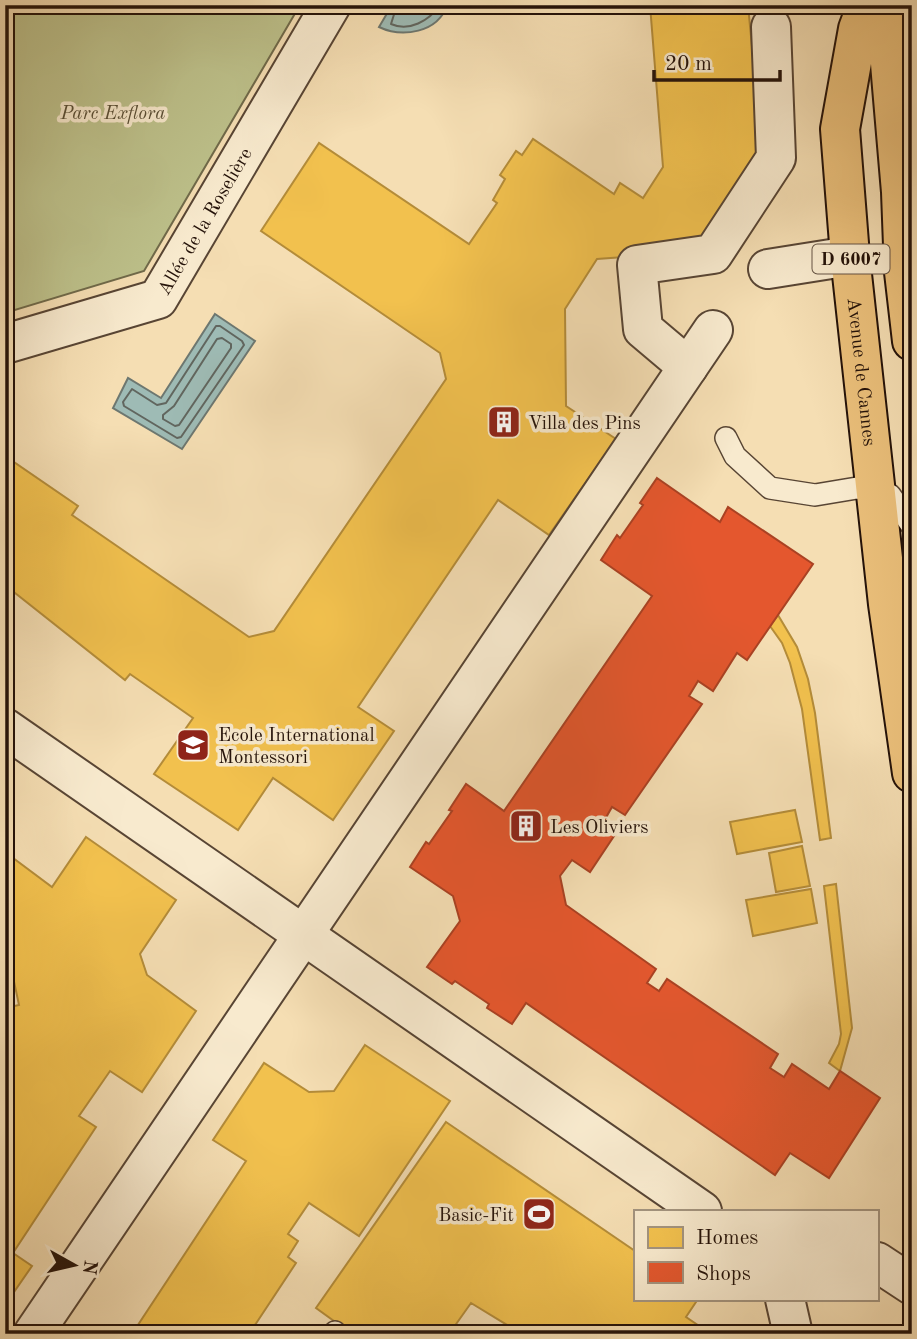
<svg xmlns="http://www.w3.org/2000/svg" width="917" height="1339" viewBox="0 0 917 1339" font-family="'Old Standard TT',serif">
	<rect width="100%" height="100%" fill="#f5deb3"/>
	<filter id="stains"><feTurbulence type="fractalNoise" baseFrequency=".00286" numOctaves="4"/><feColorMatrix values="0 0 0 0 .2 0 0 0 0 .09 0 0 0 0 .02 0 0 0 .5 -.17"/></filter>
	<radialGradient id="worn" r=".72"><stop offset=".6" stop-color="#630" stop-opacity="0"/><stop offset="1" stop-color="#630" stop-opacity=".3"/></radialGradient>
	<!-- green -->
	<path fill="#bdc18b" stroke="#706a4a" stroke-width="2" d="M5,5H300L144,271L5,313Z"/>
	<!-- water -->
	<path fill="#9ebbb5" stroke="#6d7770" stroke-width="2" d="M392,5H447C438,33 402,38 379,27Z
		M215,314L255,341L182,449L113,408L128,378L161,398Z"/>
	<!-- homes -->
	<path fill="#f2c14e" stroke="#b48c39" stroke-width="2" d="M650,5H748L763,163L703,244L680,253L597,259L565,309L566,406L616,439L549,535L498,500L358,707L394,731L333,820L273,778L238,830L154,774L193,718L130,674L125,680L5,585V456L78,506L72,515L249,637L274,631L446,379L440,353L261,231L319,143L469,244L497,203L493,200L505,179L500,175L516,151L522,155L533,139L614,194L620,183L643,198L663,167Z
		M778,615L797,647L808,679L815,713L831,838L820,840L802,709L790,663L782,643L770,626Z
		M795,810L802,842L737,854L730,822Z
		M86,837L176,900L140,954L147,975L196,1011L142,1092L110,1071L79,1116L96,1127L13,1253L32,1266L5,1305V1008L19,1005L12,972L5,973V852L52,887Z
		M802,846L810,886L776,892L769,853Z
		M836,884L852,1028L840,1071L829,1063L839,1044L841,1034L824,886Z
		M811,889L817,923L753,936L746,900Z
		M365,1045L450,1101L359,1236L309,1203L288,1234L298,1241L288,1257L296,1263L249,1334H132L246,1161L213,1140L264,1063L309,1092L334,1091Z
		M446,1122L635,1251V1299H698L686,1317L711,1334H522L471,1303L449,1334H352L316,1308Z"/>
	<!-- shops -->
	<path fill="#e4572e" stroke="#aa4223" stroke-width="2" d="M657,478L720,522L728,507L813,564L747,660L737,653L713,691L698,681L689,696L702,704L625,815L612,807L604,821L618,830L590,872L572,860L560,876L566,905L656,969L647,983L659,991L667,979L778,1054L770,1068L784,1077L792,1064L829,1089L840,1071L880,1098L829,1178L790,1153L775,1175L526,1003L512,1024L487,1008L489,1004L455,981L452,984L427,967L460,921L453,896L410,867L426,842L429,844L452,811L449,810L466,784L504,811L652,596L601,560L617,535L620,538L643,505L640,503Z"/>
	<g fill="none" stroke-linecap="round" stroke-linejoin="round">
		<!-- shore -->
		<path stroke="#61665f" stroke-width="2" d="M397,5L391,24C409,32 429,21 440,5
			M216,326H220L242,341L244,345L181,437L177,438L124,406L123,402L132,389L157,405L166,403Z
			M222,338L231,344V348L179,425L175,426L163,419V415L174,406L217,339Z"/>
		<defs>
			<path id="lane" d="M726,438L735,456L770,488L815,495L857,488L877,490L890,495L912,526
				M333,1334L335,1332"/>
			<g id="street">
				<path d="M768,269L850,256"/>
				<path id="s1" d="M5,344L158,299L331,5"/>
				<path d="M688,367L643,329L637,265L713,254L776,158L771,27"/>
				<path d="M5,728L702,1211"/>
				<path d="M877,1262L912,1285"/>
				<path d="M785,1299L793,1334"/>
				<path d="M33,1334L713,330"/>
			</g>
			<g id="primary">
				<path id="s2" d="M867,5L858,29L840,129L850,256L888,604L912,773"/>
				<path d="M885,5L901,192L904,272L912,341"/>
			</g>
		</defs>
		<!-- lane casing -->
		<use href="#lane" stroke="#584534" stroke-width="24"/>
		<!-- street casing -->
		<use href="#street" stroke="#584534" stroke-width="42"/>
		<!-- primary casing -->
		<use href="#primary" stroke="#241209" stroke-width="42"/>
		<!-- lane -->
		<use href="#lane" stroke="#f8eace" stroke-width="21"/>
		<!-- street -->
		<use href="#street" stroke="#f8eace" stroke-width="38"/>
		<!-- primary -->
		<use href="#primary" stroke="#eabf7a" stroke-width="38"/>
	</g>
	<!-- icons -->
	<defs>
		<symbol id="building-square" viewBox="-11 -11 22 22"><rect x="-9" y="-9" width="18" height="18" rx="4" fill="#8f2418" stroke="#f8eace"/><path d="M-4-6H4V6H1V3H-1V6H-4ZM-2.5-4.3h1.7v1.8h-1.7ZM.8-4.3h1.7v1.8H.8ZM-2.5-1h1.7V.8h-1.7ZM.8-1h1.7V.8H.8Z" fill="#fff"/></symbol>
		<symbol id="school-square" viewBox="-11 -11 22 22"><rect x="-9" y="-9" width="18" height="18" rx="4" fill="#8f2418" stroke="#f8eace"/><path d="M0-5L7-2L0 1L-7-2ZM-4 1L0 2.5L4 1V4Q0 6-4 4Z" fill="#fff"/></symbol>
		<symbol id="stadium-square" viewBox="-11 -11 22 22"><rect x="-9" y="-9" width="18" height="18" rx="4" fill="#8f2418" stroke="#f8eace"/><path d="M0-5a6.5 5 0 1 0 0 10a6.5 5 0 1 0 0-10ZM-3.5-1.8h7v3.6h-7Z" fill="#fff"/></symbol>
	</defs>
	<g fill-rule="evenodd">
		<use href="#building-square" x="485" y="403" width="38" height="38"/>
		<use href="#school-square" x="174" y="726" width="38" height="38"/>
		<use href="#building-square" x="507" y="807" width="38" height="38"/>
		<use href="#stadium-square" x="520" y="1195" width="38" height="38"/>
	</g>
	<g text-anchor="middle" stroke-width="7" stroke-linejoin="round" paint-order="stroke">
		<!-- shield labels -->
		<rect fill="#f8eace" stroke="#645344" stroke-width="2" x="812.5" y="244.5" width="77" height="29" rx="5"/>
		<g font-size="18" font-weight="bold" fill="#241209">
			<text x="851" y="265">D 6007</text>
		</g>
		<!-- park labels -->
		<g font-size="19" font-style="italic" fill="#5a4f36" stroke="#f8eace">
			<text x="113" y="119">Parc Exflora</text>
		</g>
		<!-- street labels -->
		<g font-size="19" fill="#241209" stroke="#f8eace">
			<text dy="7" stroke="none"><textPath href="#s1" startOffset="250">Allée de la Roselière</textPath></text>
			<text dy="7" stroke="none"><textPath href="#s2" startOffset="371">Avenue de Cannes</textPath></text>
		</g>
		<!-- poi labels -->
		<g font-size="19" fill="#241209" stroke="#f8eace" text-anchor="start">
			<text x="528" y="429">Villa des Pins</text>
			<text x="218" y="741">Ecole International<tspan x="218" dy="22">Montessori</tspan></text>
			<text x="550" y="833">Les Oliviers</text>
			<text x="514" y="1221" text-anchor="end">Basic-Fit</text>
		</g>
	</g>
	<!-- margin -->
	<rect width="917" height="1339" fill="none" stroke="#f5deb3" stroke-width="28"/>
	<rect x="7" y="7" width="903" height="1325" fill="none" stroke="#241209" stroke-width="3.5"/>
	<rect x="14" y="14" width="889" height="1311" fill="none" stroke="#241209" stroke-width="2"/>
	<!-- legend -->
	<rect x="634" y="1210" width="245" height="91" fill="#f8eace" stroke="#a3947f" stroke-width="2"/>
	<rect x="648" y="1227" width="35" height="21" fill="#f2c14e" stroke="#a3947f" stroke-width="2"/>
	<text x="696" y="1244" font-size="21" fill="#241209">Homes</text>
	<rect x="648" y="1262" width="35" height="21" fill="#e4572e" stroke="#a3947f" stroke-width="2"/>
	<text x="696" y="1280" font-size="21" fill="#241209">Shops</text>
	<!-- north arrow -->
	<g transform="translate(74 1265) rotate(98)" stroke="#f8eace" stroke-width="5" paint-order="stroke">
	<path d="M0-5L12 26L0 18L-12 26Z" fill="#241209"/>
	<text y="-10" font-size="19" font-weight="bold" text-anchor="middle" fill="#241209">N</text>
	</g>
	<!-- scale -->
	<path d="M654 70v10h126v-10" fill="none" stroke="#241209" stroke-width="3.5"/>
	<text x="665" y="70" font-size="21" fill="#241209" stroke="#f8eace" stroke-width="5" paint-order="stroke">20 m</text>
	<rect width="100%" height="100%" filter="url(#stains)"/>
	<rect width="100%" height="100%" fill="url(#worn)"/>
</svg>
